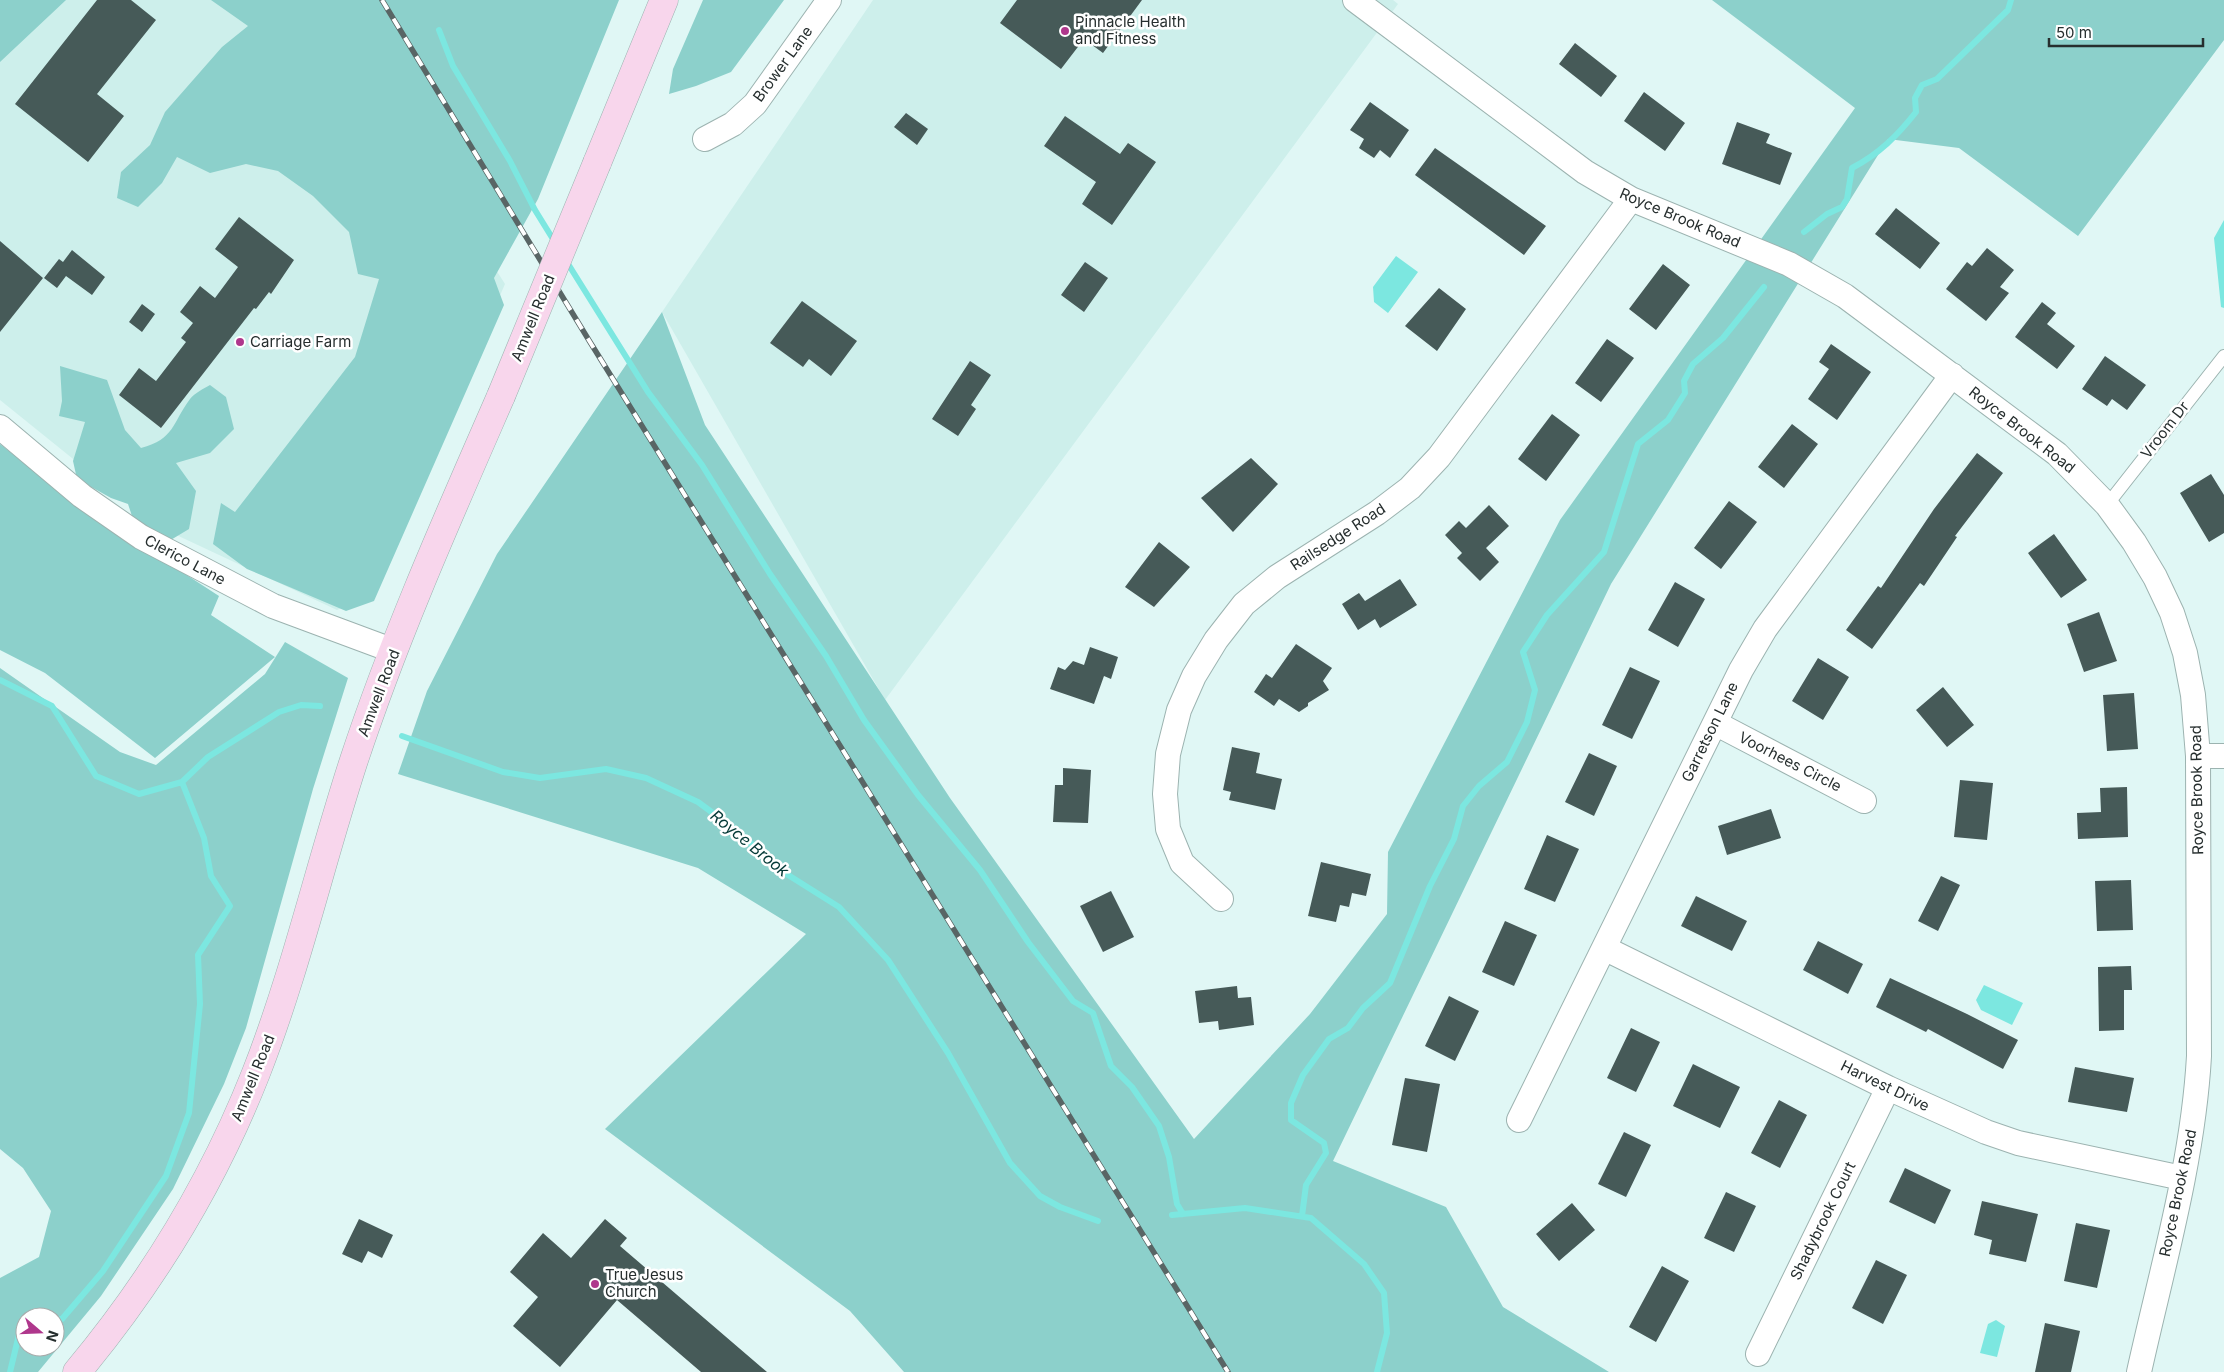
<svg xmlns="http://www.w3.org/2000/svg" width="2224" height="1372" viewBox="0 0 2224 1372" font-family="Inter,sans-serif">
	<rect width="100%" height="100%" fill="#e0f7f5"/>
	<!-- built -->
	<path fill="#cdefeb" d="M57,0H325L505,284L369,596L337,610L155,525L0,400V53Z
		M873,0H1393L1398,4L885,700L662,312Z"/>
	<!-- green -->
	<path fill="#8cd0cb" fill-rule="evenodd" d="M0,0H66L0,62Z
		M211,0H619L538,199L494,278L504,305L374,601L346,611L247,569L213,544L221,503L235,512L355,357L379,279L358,274L349,232L313,196L278,171L246,164L210,173L177,157L162,183L138,207L117,198L121,172L150,145L165,112L222,47L248,26Z
		M703,0H784L731,72L696,86L669,94L673,69Z
		M1712,0H2224V40L2078,236L1959,148L1888,139L1611,584L1333,1161L1446,1207L1503,1307L1609,1372H904L850,1311L605,1129L806,934L698,868L398,774L427,691L497,554L662,312L705,425L950,798L1194,1139L1310,1014L1387,914L1388,852L1560,520L1855,108Z
		M60,366L107,380L125,430L141,448C175,439 172,423 190,399C195,393 203,389 210,385L226,397L234,429L210,453L176,463L196,491L189,529L169,541L134,522L128,504L111,498L77,479L73,461L85,422L59,416L62,401Z
		M0,444L71,500L219,596L211,615L275,657L155,758L45,673L0,650Z
		M285,642L348,678L313,789L246,1028L224,1084L173,1189L101,1296L38,1372H0V1278L39,1257L51,1211L23,1168L0,1149V668L120,752L156,765L265,674ZM25,1317H55V1347H25Z"/>
	<!-- water -->
	<path fill="#7ce7e0" d="M2224,220V308L2221,307L2214,238Z
		M1396,256L1418,272L1388,313L1374,302L1373,287Z
		M1984,985L2023,1003L2012,1025L1981,1010L1976,1000Z
		M1996,1320L2005,1326L1997,1357L1980,1353L1988,1324Z"/>
	<g fill="none" stroke-linecap="round" stroke-linejoin="round">
		<!-- stream -->
		<path stroke="#7ce7e0" stroke-width="6" d="M439,30L453,66L510,161L535,210L556,244
			M1804,232L1827,214L1842,207L1847,199L1852,168C1879,154 1897,136 1916,112L1915,98L1922,85L1937,79L2008,10L2011,0
			M565,259L648,392L702,465L770,574L826,656L864,720L918,795L980,870L1028,942L1073,1001L1093,1013L1111,1066L1132,1087L1159,1126L1169,1157L1177,1204L1183,1214
			M0,680L52,706L96,776L139,794L182,782L208,757L279,712L301,705L320,706
			M402,736L503,772L540,778L606,769L646,778L698,802L740,833L777,868L839,907L888,960L948,1053L1010,1163L1040,1196L1060,1207L1098,1221
			M1172,1215L1245,1208L1311,1218L1364,1264L1384,1293L1387,1333L1377,1372
			M1302,1216L1306,1185L1326,1153L1324,1143L1291,1120V1103L1303,1075L1329,1039L1348,1028L1363,1008L1390,983L1430,886L1454,839L1463,806L1479,786L1507,762L1527,722L1535,690L1523,652L1547,615L1604,552L1638,444L1668,420L1685,393L1684,381L1693,364L1723,338L1764,287
			M55,1319H62L103,1271L166,1176L189,1113L200,1004L198,955L230,906L211,876L204,838L182,782
			M10,1372L22,1322L25,1321"/>
	</g>
	<!-- building -->
	<path fill="#465a58" d="M97,0H131L156,20L97,94L124,116L88,162L15,104Z
		M1017,0H1142L1103,53L1084,39L1061,69L1000,23Z
		M1575,43L1617,76L1601,97L1559,64Z
		M1644,92L1685,123L1665,151L1624,121Z
		M1370,102L1409,130L1390,158L1380,150L1374,158L1359,148L1364,139L1350,130Z
		M906,113L928,129L917,145L894,127Z
		M1065,116L1120,154L1128,143L1156,162L1112,225L1082,204L1096,182L1044,146Z
		M1737,122L1770,134L1766,143L1792,153L1780,185L1722,164Z
		M1435,148L1546,226L1524,255L1415,175Z
		M1896,208L1940,243L1920,269L1875,234Z
		M239,217L294,260L271,294L269,292L256,309L254,308L161,428L119,395L139,368L156,381L186,342L181,338L193,323L180,312L200,286L215,298L238,267L215,249Z
		M0,241L43,278L0,332Z
		M1987,248L2014,270L2000,287L2009,293L1986,321L1946,289L1967,262L1972,266Z
		M72,250L105,277L92,295L66,276L57,288L44,278L59,259L63,262Z
		M1085,262L1108,278L1084,312L1061,295Z
		M1663,264L1690,285L1656,330L1629,309Z
		M1439,288L1466,309L1437,351L1405,326Z
		M802,301L857,341L831,376L809,359L803,367L770,343Z
		M2042,302L2056,313L2047,324L2075,346L2057,369L2015,337Z
		M142,304L155,314L142,332L129,322Z
		M1607,339L1634,358L1601,402L1575,383Z
		M1831,344L1871,372L1837,420L1808,399L1829,369L1819,362Z
		M2105,356L2146,385L2127,410L2112,399L2107,406L2082,389Z
		M970,361L991,375L971,405L976,409L958,436L932,419Z
		M1552,414L1580,435L1546,481L1518,459Z
		M1792,424L1818,444L1784,488L1758,467Z
		M1977,453L2003,473L1955,536L1957,537L1924,586L1920,583L1872,649L1846,630L1878,586L1881,588L1934,509Z
		M1251,458L1278,484L1233,532L1201,498Z
		M2211,474L2224,495V533L2209,542L2180,493Z
		M1729,501L1757,522L1721,569L1694,548Z
		M1489,505L1509,526L1486,548L1499,562L1480,581L1457,558L1462,553L1445,535L1459,521L1466,528Z
		M2054,534L2087,580L2061,598L2028,553Z
		M1159,542L1190,567L1154,607L1125,587Z
		M1400,579L1417,605L1380,628L1375,619L1358,630L1342,604L1359,593L1365,601Z
		M1675,582L1705,599L1678,647L1648,630Z
		M2099,612L2117,661L2084,672L2067,624Z
		M1296,644L1332,668L1323,681L1329,690L1308,703V706L1299,712L1279,699L1274,706L1254,692L1266,674L1272,678Z
		M1090,647L1118,657L1111,679L1104,676L1094,704L1050,689L1058,667L1065,670L1073,661L1084,665Z
		M1818,658L1849,677L1823,720L1792,701Z
		M1630,667L1660,681L1632,739L1602,725Z
		M1943,687L1974,725L1947,747L1916,710Z
		M2134,693L2138,749L2107,751L2103,695Z
		M1232,747L1260,753L1256,773L1282,779L1275,810L1229,800L1231,792L1223,790Z
		M1589,753L1617,766L1594,816L1565,802Z
		M1063,768L1091,770L1088,823L1053,822L1055,785H1063Z
		M1960,780L1993,783L1987,840L1954,837Z
		M2127,787L2128,837L2078,839L2077,813L2101,812L2100,788Z
		M1771,809L1781,838L1727,855L1718,826Z
		M1547,835L1579,849L1555,902L1524,889Z
		M1321,862L1371,874L1366,896L1352,893L1349,907L1340,905L1336,922L1308,916Z
		M1941,876L1960,885L1938,931L1918,921Z
		M2131,880L2133,930L2097,931L2095,881Z
		M1111,891L1134,937L1103,952L1080,906Z
		M1696,896L1747,921L1732,951L1681,926Z
		M1505,921L1537,935L1514,986L1482,972Z
		M1818,941L1863,964L1848,994L1803,970Z
		M2131,966L2132,990H2124V1030L2099,1031L2098,967Z
		M1890,978L1967,1014L2018,1040L2003,1069L1928,1029L1926,1032L1876,1007Z
		M1237,986L1238,998L1251,997L1254,1025L1219,1030L1218,1021L1199,1023L1195,991Z
		M1449,996L1479,1011L1455,1061L1425,1046Z
		M1631,1028L1660,1042L1636,1092L1607,1078Z
		M1693,1064L1740,1087L1720,1128L1673,1106Z
		M2075,1067L2134,1078L2127,1112L2068,1102Z
		M1405,1078L1440,1084L1427,1152L1392,1145Z
		M1779,1100L1807,1115L1780,1168L1751,1153Z
		M1624,1132L1651,1145L1626,1197L1598,1184Z
		M1905,1168L1951,1190L1935,1224L1889,1202Z
		M1726,1192L1756,1206L1734,1252L1704,1238Z
		M1982,1201L2038,1214L2026,1262L1989,1254L1992,1240L1974,1235Z
		M1572,1203L1595,1230L1559,1261L1536,1234Z
		M359,1219L393,1235L382,1258L368,1251L362,1263L342,1254Z
		M605,1219L627,1238L620,1246L767,1372H701L617,1300L560,1367L513,1326L538,1297L510,1272L543,1233L571,1258Z
		M2076,1223L2110,1230L2097,1288L2064,1281Z
		M1876,1260L1907,1275L1883,1324L1852,1308Z
		M1662,1266L1689,1281L1656,1342L1629,1327Z
		M2045,1323L2080,1331L2071,1372H2035Z"/>
	<g fill="none" stroke-linecap="round" stroke-linejoin="round">
		<defs>
			<path id="service" d="M2107,505L2224,356"/>
			<path id="minor" d="M1355,0L1585,172L1631,199L1789,264L1845,296L2057,454L2107,505L2134,542L2155,577L2172,613L2185,653L2193,695L2198,756L2199,1056C2193,1163 2162,1268 2139,1372
				M705,139L733,124L755,104L829,0
				M0,427L82,496L141,537L273,606L394,651
				M1715,723L1864,801
				M2198,756H2224
				M1221,899L1182,863L1168,829L1165,794L1168,754L1179,710L1194,676L1216,640L1244,604L1277,577L1377,513L1410,488L1439,457L1631,199
				M1604,948L1888,1088L1986,1132L2018,1143L2182,1178
				M1519,1120L1741,670L1765,629L1952,375
				M1758,1354L1888,1088"/>
			<path id="secondary" d="M597,163L664,0
				M77,1372C152,1282 213,1182 256,1073C296,971 320,864 354,760C395,636 449,515 501,396"/>
		</defs>
		<!-- service casing -->
		<use href="#service" stroke="#9cb3b0" stroke-width="14"/>
		<!-- minor casing -->
		<use href="#minor" stroke="#9cb3b0" stroke-width="26"/>
		<!-- secondary casing -->
		<use href="#secondary" stroke="#9cb3b0" stroke-width="29"/>
		<!-- service -->
		<use href="#service" stroke="#fff" stroke-width="12"/>
		<!-- minor -->
		<use href="#minor" stroke="#fff" stroke-width="24"/>
		<!-- secondary -->
		<use href="#secondary" stroke="#f8d6ec" stroke-width="28"/>
		<defs>
			<path id="rail" d="M382,0L590,342L1228,1372"/>
		</defs>
		<!-- rail casing -->
		<use href="#rail" stroke="#596565" stroke-width="5.5"/>
		<!-- rail -->
		<use href="#rail" stroke="#fff" stroke-width="4" stroke-dasharray="11" stroke-linecap="butt"/>
		<defs>
			<path id="secondary-bridge" d="M501,396L597,163"/>
		</defs>
		<!-- secondary-bridge casing -->
		<use href="#secondary-bridge" stroke="#9cb3b0" stroke-width="29" stroke-linecap="butt"/>
		<!-- secondary-bridge -->
		<use href="#secondary-bridge" stroke="#f8d6ec" stroke-width="28"/>
	</g>
	<!-- markers -->
	<g fill="#af378c" stroke="#fff" stroke-width="2">
		<circle cx="1065" cy="31" r="5"/>
		<circle cx="240" cy="342" r="5"/>
		<circle cx="595" cy="1284" r="5"/>
	</g>
	<g text-anchor="middle" stroke-width="5" stroke-linejoin="round" paint-order="stroke">
		<!-- poi labels -->
		<g font-size="15" fill="#262e2e" stroke="#fff" text-anchor="start">
			<text x="1075" y="27">Pinnacle Health<tspan x="1075" dy="17">and Fitness</tspan></text>
			<text x="250" y="347">Carriage Farm</text>
			<text x="605" y="1280">True Jesus<tspan x="605" dy="17">Church</tspan></text>
		</g>
		<!-- street labels -->
		<g font-size="15" fill="#262e2e" stroke="#fff">
			<text transform="translate(783 64) rotate(-54)" y="5">Brower Lane</text>
			<text transform="translate(1680 218) rotate(23)" y="5">Royce Brook Road</text>
			<text transform="translate(533 318) rotate(-68)" y="5">Amwell Road</text>
			<text transform="translate(2022 430) rotate(38)" y="5">Royce Brook Road</text>
			<text transform="translate(2165 430) rotate(-52)" y="5">Vroom Dr</text>
			<text transform="translate(1338 537) rotate(-33)" y="5">Railsedge Road</text>
			<text transform="translate(185 560) rotate(28)" y="5">Clerico Lane</text>
			<text transform="translate(379 693) rotate(-69)" y="5">Amwell Road</text>
			<text transform="translate(1710 732) rotate(-64)" y="5">Garretson Lane</text>
			<text transform="translate(1790 762) rotate(27)" y="5">Voorhees Circle</text>
			<text transform="translate(2197 790) rotate(-91)" y="5">Royce Brook Road</text>
			<text transform="translate(253 1078) rotate(-68)" y="5">Amwell Road</text>
			<text transform="translate(1885 1086) rotate(26)" y="5">Harvest Drive</text>
			<text transform="translate(2178 1193) rotate(-78)" y="5">Royce Brook Road</text>
			<text transform="translate(1823 1221) rotate(-64)" y="5">Shadybrook Court</text>
		</g>
		<!-- water labels -->
		<g font-size="16" font-style="italic" fill="#053a38" stroke="#fff">
			<text transform="translate(750 843) rotate(39)" y="6">Royce Brook</text>
		</g>
	</g>
	<!-- north arrow -->
	<g transform="translate(40 1332) rotate(109)"><circle r="24" fill="#ffffff" stroke="#a8abab"/>
	<path d="M0-4L9 19L0 12L-9 19Z" fill="#af378c"/>
	<text y="-8" font-size="14" font-weight="bold" text-anchor="middle" fill="#262e2e">N</text>
	</g>
	<!-- scale -->
	<path d="M2049 38v8h154v-8" fill="none" stroke="#262e2e" stroke-width="2.5"/>
	<text x="2056" y="38" font-size="15" fill="#262e2e" stroke="#ffffff" stroke-width="4" paint-order="stroke">50 m</text>
</svg>
